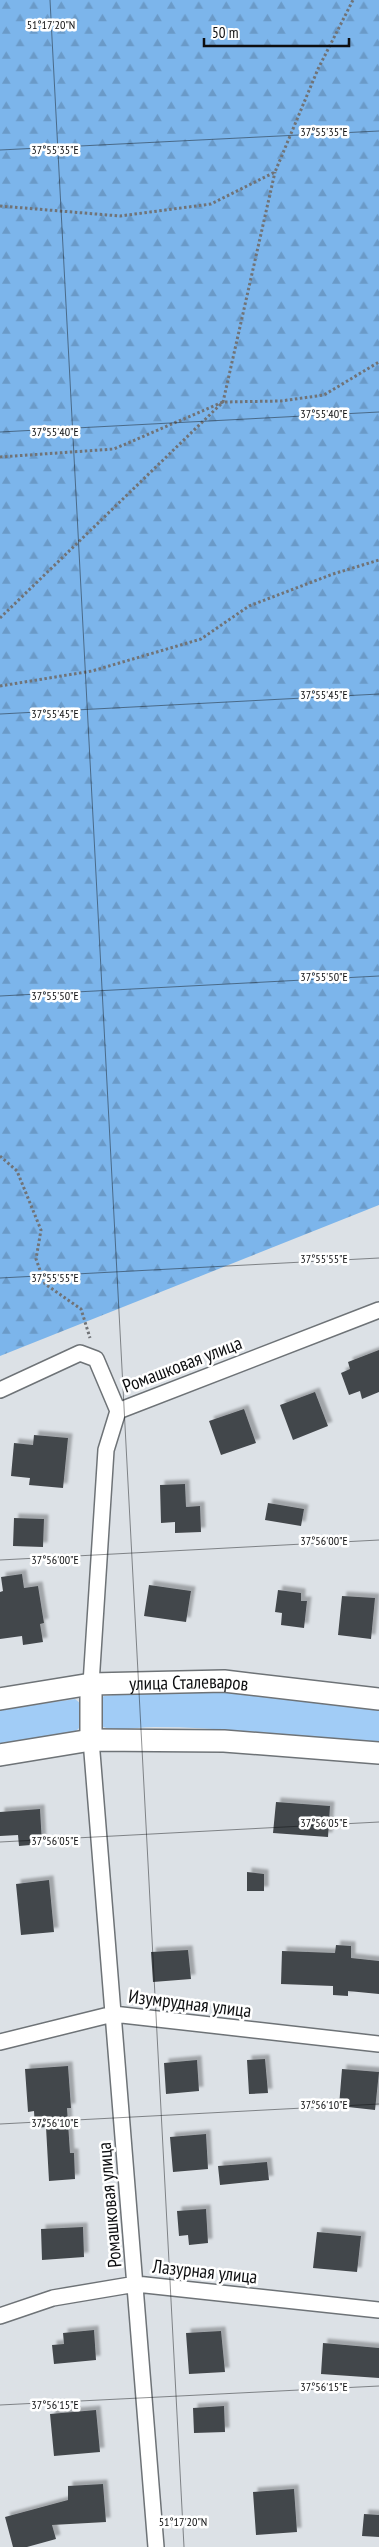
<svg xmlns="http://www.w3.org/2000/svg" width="379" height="2547" viewBox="0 0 379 2547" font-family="'PT Sans Narrow',sans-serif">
	<defs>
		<pattern id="forest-firs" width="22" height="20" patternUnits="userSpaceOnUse" patternTransform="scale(1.25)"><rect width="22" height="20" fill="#7cb5eb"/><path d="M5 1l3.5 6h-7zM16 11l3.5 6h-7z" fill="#6a9ac8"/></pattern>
		<filter id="shadow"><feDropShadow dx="4.5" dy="-4.5" stdDeviation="1" flood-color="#0004"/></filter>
	</defs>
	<rect width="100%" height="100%" fill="#dce1e6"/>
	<!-- grass -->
	<path fill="#a1ccf6" d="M148,1692L253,1693L379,1707V1744C304,1737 229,1727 154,1727C135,1727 111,1734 95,1723L96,1702L104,1696Z
		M75,1699L81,1704L83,1724L76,1731L0,1744V1710Z"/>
	<!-- forest -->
	<path fill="url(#forest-firs)" d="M0,0H379V1205L0,1356Z"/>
	<!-- building -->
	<path fill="#43474b" filter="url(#shadow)" d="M379,1350V1392L362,1399L360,1391L349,1395L341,1373L350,1369L348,1362Z
		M315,1392L328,1426L293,1440L280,1405Z
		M244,1409L256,1443L221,1455L209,1421Z
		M34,1435L68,1438L63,1488L29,1485L30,1478L11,1476L14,1443L33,1445Z
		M185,1484L186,1507L200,1506L201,1532L175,1533V1522L161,1523L160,1485Z
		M268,1503L304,1509L301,1526L265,1520Z
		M14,1518L44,1519L43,1547L13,1546Z
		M22,1574L24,1588L38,1586L44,1623L40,1624L43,1642L23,1645L22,1636L0,1639V1592L3,1591L1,1577Z
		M149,1585L191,1591L186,1622L144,1616Z
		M278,1590L301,1593V1601H307L304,1628L281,1625L282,1613L275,1612Z
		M342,1596L375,1598L371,1639L338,1635Z
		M276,1802L330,1806L328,1837L273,1833Z
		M40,1809L42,1844L19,1846L18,1835L0,1836V1812Z
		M247,1872L264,1874V1891H247Z
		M49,1880L54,1932L21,1935L16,1884Z
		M336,1945L351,1946V1958L379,1961V1994L348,1991V1996L333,1995V1986L281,1984L282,1951L335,1953Z
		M188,1950L191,1979L153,1982L151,1952Z
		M265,2059L268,2093L249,2094L247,2060Z
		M197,2060L199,2091L166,2094L164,2063Z
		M68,2066L71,2108H67L70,2153H74L75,2179L49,2181L46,2127L35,2128L34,2111L28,2112L25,2069Z
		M342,2069L379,2072L375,2110L339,2106Z
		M206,2134L208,2169L173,2172L170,2137Z
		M267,2162L269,2180L220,2185L218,2166Z
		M206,2209L208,2243L189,2245L188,2235L179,2236L177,2211Z
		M83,2227L84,2257L42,2260L41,2229Z
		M317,2232L361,2236L357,2272L313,2268Z
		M94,2330L96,2360L54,2364L52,2345L64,2344L63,2333Z
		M221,2331L225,2372L189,2374L186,2333Z
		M323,2343L379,2348V2378L321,2374Z
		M224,2406L225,2432L194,2433L193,2408Z
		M96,2410L100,2452L54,2456L50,2414Z
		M103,2484L106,2522L52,2525L56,2539L27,2547H13L5,2517L68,2500V2486Z
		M294,2489L297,2532L256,2535L253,2492Z
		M364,2514L379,2515V2537L362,2536Z"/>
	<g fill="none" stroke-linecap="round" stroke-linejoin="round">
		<defs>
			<path id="street" d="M0,1390L80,1353L96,1359L118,1411
				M118,1411L379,1310
				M91,1684L106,1450L118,1411
				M91,1740L156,2547
				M0,2042L113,2014L379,2044
				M0,2316L53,2298L136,2284L379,2310"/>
			<g id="secondary">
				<path d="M91,1684V1740"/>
				<path id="s1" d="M0,1699L91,1684L224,1681L379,1699"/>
				<path d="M0,1755L91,1740L224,1741L379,1753"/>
			</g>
		</defs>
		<!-- street casing -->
		<use href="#street" stroke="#6e7377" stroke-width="18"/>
		<!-- secondary casing -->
		<use href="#secondary" stroke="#6e7377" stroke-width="24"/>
		<!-- path -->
		<path stroke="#707377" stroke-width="3" stroke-dasharray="2.5 2.5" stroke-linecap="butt" d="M0,206L120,216L211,204L275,172L318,69L353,0
			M0,457L114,449L223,402L281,401L324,395L379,362
			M0,618L223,402L275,172
			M0,686L92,671L201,639L249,606L333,574L379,560
			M0,1156L17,1171L41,1230L36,1259L45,1284L81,1309L90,1338"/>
		<!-- street -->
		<use href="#street" stroke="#fff" stroke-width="15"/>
		<!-- secondary -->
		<use href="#secondary" stroke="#fff" stroke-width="21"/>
	</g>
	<!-- ticks -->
	<path fill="none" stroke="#0e0f11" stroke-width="1" stroke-opacity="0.45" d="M50,0L184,2547M0,150L379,131M0,432L379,412M0,714L379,694M0,996L379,976M0,1278L379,1258M0,1560L379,1540M0,1842L379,1822M0,2124L379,2104M0,2405L379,2386"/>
	<g text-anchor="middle" stroke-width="5" stroke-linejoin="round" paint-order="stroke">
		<!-- street labels -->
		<g font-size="19" fill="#0e0f11" stroke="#fff">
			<text transform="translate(182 1364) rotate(-21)" y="7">Ромашковая улица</text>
			<text dy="7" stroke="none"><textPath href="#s1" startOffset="190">улица Сталеваров</textPath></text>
			<text transform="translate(190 2003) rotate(7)" y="7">Изумрудная улица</text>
			<text transform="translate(109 2205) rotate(-95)" y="7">Ромашковая улица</text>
			<text transform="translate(205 2271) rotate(6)" y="7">Лазурная улица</text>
		</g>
	</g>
	<g font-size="12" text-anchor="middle" fill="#0e0f11" stroke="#fff" stroke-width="5" stroke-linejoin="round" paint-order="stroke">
		<text x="51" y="29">51°17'20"N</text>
		<text x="324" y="136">37°55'35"E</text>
		<text x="55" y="154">37°55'35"E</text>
		<text x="324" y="418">37°55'40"E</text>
		<text x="55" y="436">37°55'40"E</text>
		<text x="324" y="699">37°55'45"E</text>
		<text x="55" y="718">37°55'45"E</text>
		<text x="324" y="981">37°55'50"E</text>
		<text x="55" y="1000">37°55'50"E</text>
		<text x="324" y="1263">37°55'55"E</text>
		<text x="55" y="1282">37°55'55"E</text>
		<text x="324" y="1545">37°56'00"E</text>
		<text x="55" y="1564">37°56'00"E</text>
		<text x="324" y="1827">37°56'05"E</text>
		<text x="55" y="1845">37°56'05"E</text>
		<text x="324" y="2109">37°56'10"E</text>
		<text x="55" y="2127">37°56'10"E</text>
		<text x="324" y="2391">37°56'15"E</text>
		<text x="55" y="2409">37°56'15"E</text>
		<text x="183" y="2526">51°17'20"N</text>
	</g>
	<!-- scale -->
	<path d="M204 38v8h145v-8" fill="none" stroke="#0e0f11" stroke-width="2.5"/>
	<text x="212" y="38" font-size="15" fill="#0e0f11" stroke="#ffffff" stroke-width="4" paint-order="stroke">50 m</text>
</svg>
